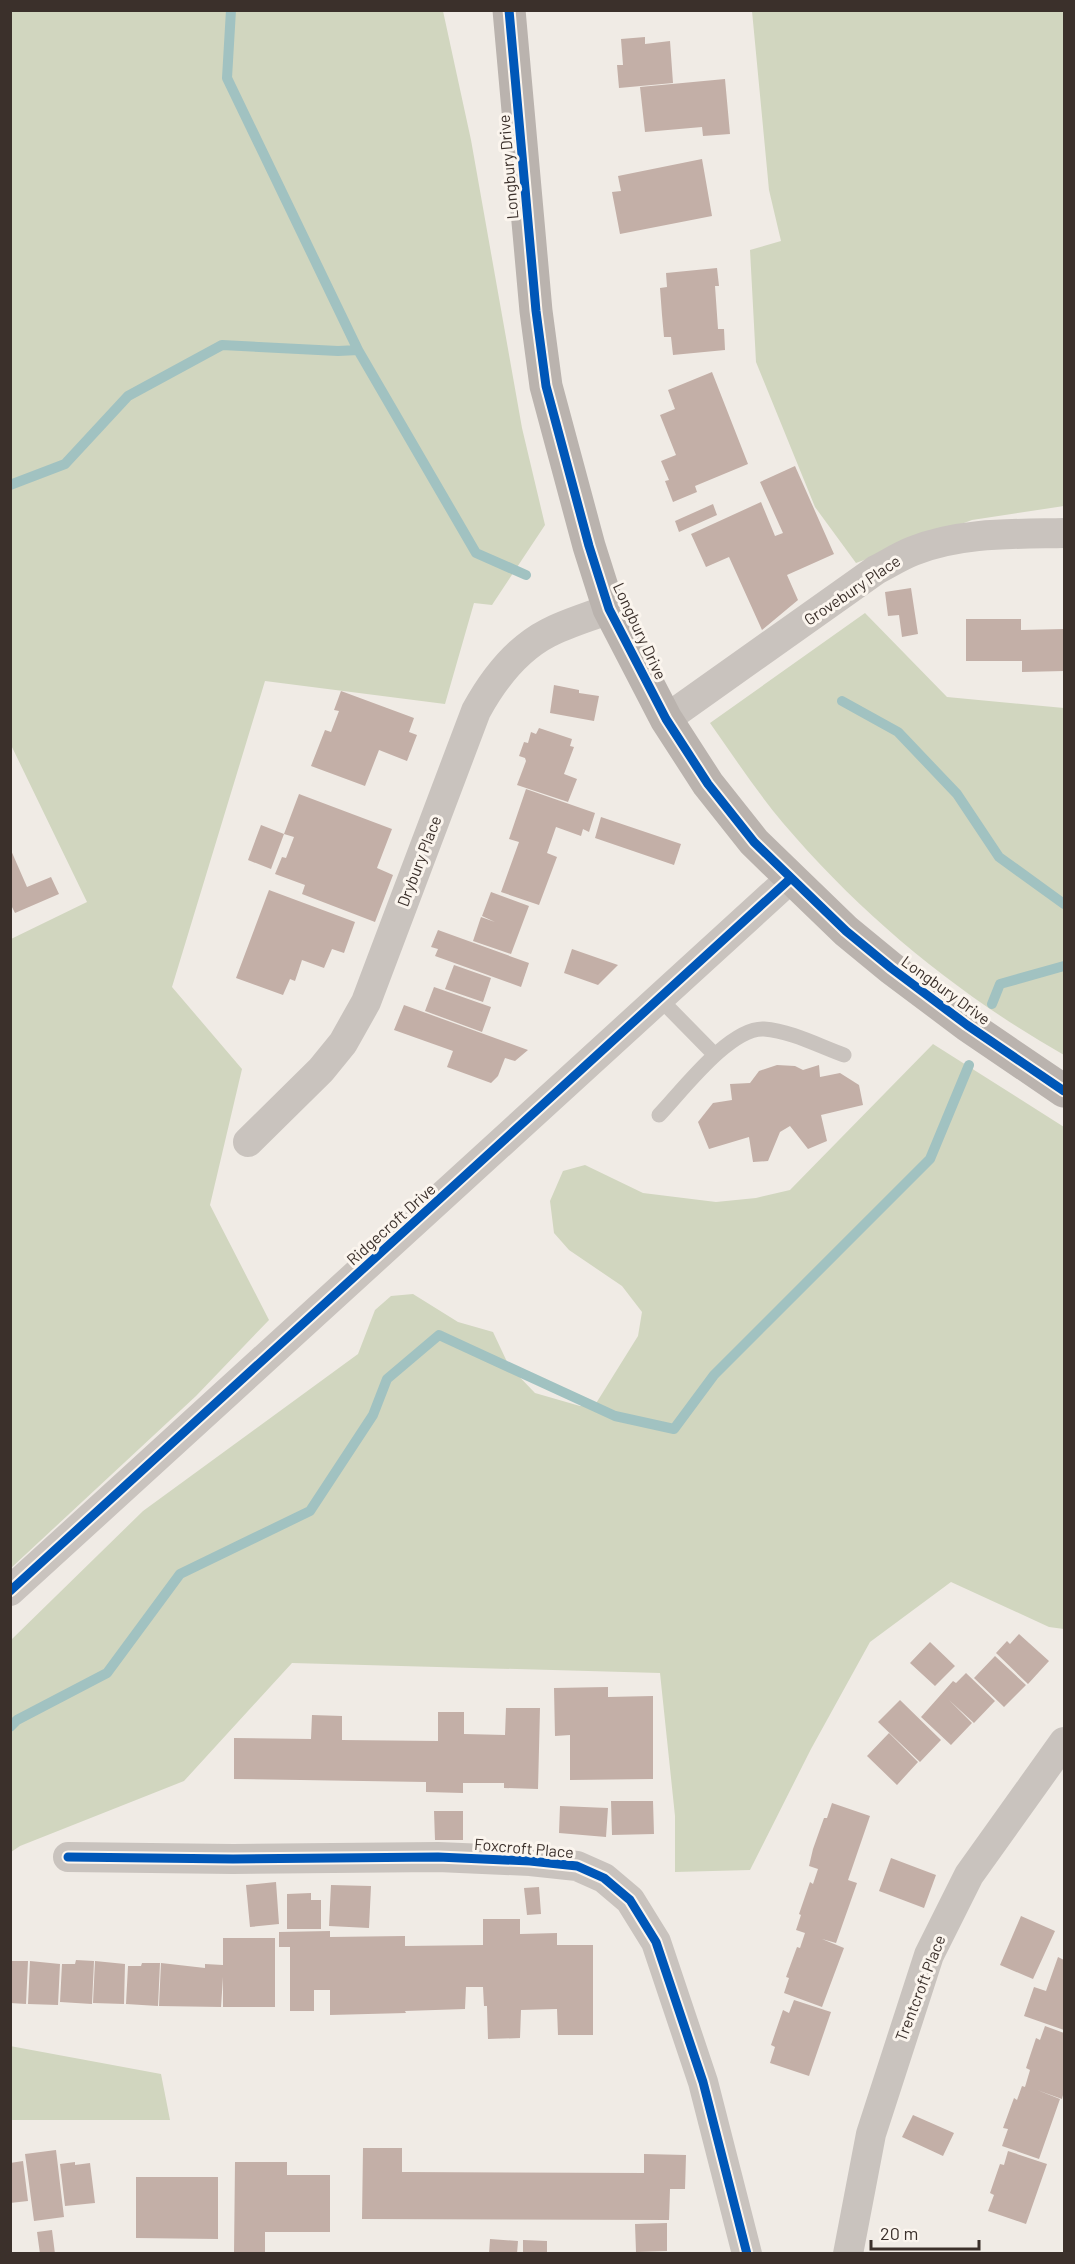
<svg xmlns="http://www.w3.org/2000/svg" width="1075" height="2264" viewBox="0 0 1075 2264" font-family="Barlow,sans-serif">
	<rect width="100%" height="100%" fill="#f0ebe5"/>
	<!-- green -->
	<path fill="#d1d6bf" d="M11,11H443L471,140L522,428L545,525L492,605L474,603L445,704L265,681L172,987L242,1069L210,1205L269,1320L196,1396L11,1568V939L87,902L11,745Z
		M752,11H1064V506L972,520L856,563L815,507L756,362L750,250L781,241L769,190Z
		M865,613L947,697L1064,708V1055C957,994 863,917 783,823C757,792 734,757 710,723Z
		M933,1044L1064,1127V1629L1049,1627L951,1582L870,1642L811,1749L750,1870L675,1872V1816L660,1673L292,1663L184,1781L20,1846L11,1852V1640L143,1511L358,1354L375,1310L391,1296L413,1294L458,1322L493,1332L509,1366L535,1393L580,1406L595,1405L638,1336L642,1312L622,1286L569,1250L554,1233L550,1201L563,1171L585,1165L643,1193L716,1202L756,1198L790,1190Z
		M10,2046L161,2074L170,2120H11Z"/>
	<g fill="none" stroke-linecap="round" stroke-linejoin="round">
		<!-- stream -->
		<path stroke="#a1c2c1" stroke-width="10" d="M231,10L227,78L358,350L476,553L526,575
			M10,485L65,464L128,396L222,345L338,351L358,350
			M842,701L898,732L957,794L999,857L1064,904
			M992,1004L1000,984L1064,966
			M10,1727L17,1720L107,1673L180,1574L310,1511L373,1415L387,1379L439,1335L615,1416L674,1429L714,1375L930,1159L969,1065"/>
	</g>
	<!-- building -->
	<path fill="#c3afa7" d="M645,37V44L670,41L673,83L619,88L617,65H623L621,39Z
		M725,79L730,134L703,136L702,127L645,132L640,87Z
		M702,159L712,216L620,234L612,192L621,191L618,176Z
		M717,268L719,286H715L718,329H724L725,350L673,355L671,337H664L662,315L660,288L667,287L666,273Z
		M712,372L748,464L695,486L697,492L673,502L665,481L669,480L661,461L676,455L660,415L675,409L668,390Z
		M795,466L834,554L787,575L798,600L762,630L729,557L706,567L691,534L761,502L775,536L783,533L760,482Z
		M713,504L717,515L679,532L675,521Z
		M911,588L918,634L902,637L899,615L888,616L885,592Z
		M966,619H1021V630L1064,629V671L1022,672V661H966Z
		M554,685L579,690V693L599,696L594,721L550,713Z
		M341,691L414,718L409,732L417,735L407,761L379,750L365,786L311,766L325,730L331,732L339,711L334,710Z
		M539,728L572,739L570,746L574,747L564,774L577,779L568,802L517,785L526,761L525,758L519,756L524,742L528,743L531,732L536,734Z
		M526,789L595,813L589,832L583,829L581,836L556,827L547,853L557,857L539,905L501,892L519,842L509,839Z
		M299,794L392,829L377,868L393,875L375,922L302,894L305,885L275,874L282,857L286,858L294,837L284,834Z
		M601,817L681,844L674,865L595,838Z
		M261,825L284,834L271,869L248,860Z
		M10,848L27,887L51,877L59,894L15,913L10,903Z
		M269,890L355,922L344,953L332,949L324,968L302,960L295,981L290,979L283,995L236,978Z
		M491,892L529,906L511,954L473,941L481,917L495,922L482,916Z
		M438,930L529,963L521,987L435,956L438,949L431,947Z
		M572,949L618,965L598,985L564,973Z
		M454,965L491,978L483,1002L445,989Z
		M434,987L491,1007L482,1032L425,1011Z
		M404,1005L528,1050L515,1061L505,1058L498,1076L491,1083L447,1067L453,1051L394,1030Z
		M777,1065L795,1066L803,1070L819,1065L820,1077L840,1073L859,1085L863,1105L821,1115L827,1141L808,1149L790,1126L780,1132L768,1161L753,1162L749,1137L709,1149L698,1122L713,1103L732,1100L730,1084L750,1083L759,1071Z
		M1019,1634L1049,1661L1028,1684L996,1653L1007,1641L1010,1644Z
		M930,1642L955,1666L935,1686L910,1663Z
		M995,1656L1026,1685L1004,1707L974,1678Z
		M966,1673L995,1701L974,1723L949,1700L972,1723L951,1745L921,1717L953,1681L956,1683Z
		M608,1687V1697L653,1696V1779L570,1780V1735L555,1736L554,1688Z
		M900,1700L941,1740L920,1762L878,1722Z
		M506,1708H540L538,1789L504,1788V1783H463V1793L426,1792V1782L234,1779V1738L311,1739L312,1715L342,1716V1740L438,1741V1712H464V1734L505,1735Z
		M889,1733L918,1762L897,1785L867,1756Z
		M611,1801H653L654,1834L612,1835Z
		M832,1803L870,1816L848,1880L857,1883L836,1943L822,1939L844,1948L822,2007L784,1993L789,1978L786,1977L797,1947L800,1948L805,1933L796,1930L801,1915L799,1914L810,1882L813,1884L818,1869L809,1866L813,1849L824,1818H827Z
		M560,1806L608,1808L606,1837L559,1833Z
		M434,1811H463V1840H435Z
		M891,1858L936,1875L924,1908L879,1891Z
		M276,1882L279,1924L250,1927L246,1885Z
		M331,1885L371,1886L369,1928L329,1926Z
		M539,1887L541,1914L527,1915L524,1888Z
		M311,1893V1900H321V1929H287V1894Z
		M1021,1916L1055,1931L1033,1979L1000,1965Z
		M483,1919H520V1934L557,1933V1945H593V2035H558L557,2009L521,2010L520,2038L488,2039L487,2006H484L483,1987H466L465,2009L405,2011L406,2013L330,2015V1990H314V2011H290V1947H279V1932L330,1931V1937L405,1936V1946L483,1945Z
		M223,1938H275V2007H223V1977L221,2007L159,2006L161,1963L205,1968V1964L223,1965Z
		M1058,1957L1064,1960V2030L1024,2016L1034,1987L1046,1991Z
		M76,1960L94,1961L92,2004L60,2002L62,1964H75Z
		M10,1961H28L26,2004L10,2003Z
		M30,1961L60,1964L58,2005L28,2004Z
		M95,1961L125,1964L124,2004L93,2003Z
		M142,1963H160L158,2006L126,2004L128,1966H141Z
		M794,2000L831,2012L809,2076L770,2063L775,2047L771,2045L783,2010L789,2013Z
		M1045,2026L1064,2033V2091L1062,2099L1037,2090L1060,2099L1039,2159L1002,2146L1008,2129L1003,2128L1014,2098L1017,2100L1022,2086L1025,2087L1030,2070L1026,2068L1036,2038L1040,2040Z
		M913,2115L954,2133L943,2156L902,2137Z
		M363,2148H402V2172L644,2173V2154L686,2155L685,2189H670L669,2220L362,2219Z
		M56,2150L64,2217L34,2221L25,2154Z
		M1008,2151L1047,2164L1026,2224L988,2211L994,2195L990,2193L1000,2164L1004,2165Z
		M23,2161L28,2201L10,2203V2163Z
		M75,2162V2165L90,2163L95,2203L65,2206L60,2164Z
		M235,2162H287V2175H330V2232H265V2254H234Z
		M136,2177H218V2239L136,2238Z
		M667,2223V2251L636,2252L635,2224Z
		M52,2230L55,2254H40L37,2232Z
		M490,2239L518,2241L517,2254H489Z
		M523,2240L547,2241V2254H523Z"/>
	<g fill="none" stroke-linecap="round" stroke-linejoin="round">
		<!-- lane -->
		<path stroke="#c9c3be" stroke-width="15" d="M660,999L715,1055
			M659,1115C682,1091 730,1027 764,1029C791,1031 819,1046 844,1055"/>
		<!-- street -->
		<path stroke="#c9c3be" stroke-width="30" d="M666,719L876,570C888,564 900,556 913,551C960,532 1015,534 1064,533
			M248,1142L321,1070L343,1043L366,1002L476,711C493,680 515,650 548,633C567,623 589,617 609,609
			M10,1591L791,878
			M68,1857L233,1859L438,1857L530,1861L577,1866L604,1878L630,1900L656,1942L703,2082L747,2254
			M848,2254L871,2134L929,1955L969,1875L1064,1742"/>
		<!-- secondary -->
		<path stroke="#bab3ae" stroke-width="33" d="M509,10L536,311L546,386L589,546L609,609L666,719L708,784L754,842L846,931L891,968L967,1025L1064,1091"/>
		<defs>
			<path id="cycleway" d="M509,10L536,311L546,386L589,546L609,609L666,719L708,784L754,842L846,931L891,968L967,1025L1064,1091
				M10,1591L791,878
				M68,1857L233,1859L438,1857L530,1861L577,1866L604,1878L630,1900L656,1942L703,2082L747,2254"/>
		</defs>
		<!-- cycleway casing -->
		<use href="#cycleway" stroke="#fbf5ee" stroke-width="13"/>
		<!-- cycleway -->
		<use href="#cycleway" stroke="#0057b8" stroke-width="9"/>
	</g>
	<g text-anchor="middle" stroke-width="6" stroke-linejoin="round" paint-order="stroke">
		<!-- street labels -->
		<g font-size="16" fill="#3b302b" stroke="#fbf5ee">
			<text transform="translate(508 167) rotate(-95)" y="6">Longbury Drive</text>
			<text transform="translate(852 590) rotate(-34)" y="6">Grovebury Place</text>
			<text transform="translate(640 631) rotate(65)" y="6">Longbury Drive</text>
			<text transform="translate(419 861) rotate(-69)" y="6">Drybury Place</text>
			<text transform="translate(946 990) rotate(36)" y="6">Longbury Drive</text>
			<text transform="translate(391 1224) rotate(-42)" y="6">Ridgecroft Drive</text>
			<text transform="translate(524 1848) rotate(5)" y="6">Foxcroft Place</text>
			<text transform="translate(920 1988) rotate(-69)" y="6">Trentcroft Place</text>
		</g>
	</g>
	<!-- border -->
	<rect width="1075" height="2264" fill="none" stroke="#3b302b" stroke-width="24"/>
	<!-- scale -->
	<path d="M871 2240v9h108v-9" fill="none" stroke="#3b302b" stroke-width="3"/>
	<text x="880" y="2240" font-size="18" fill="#3b302b" stroke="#fbf5ee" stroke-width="4.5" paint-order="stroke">20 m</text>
</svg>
